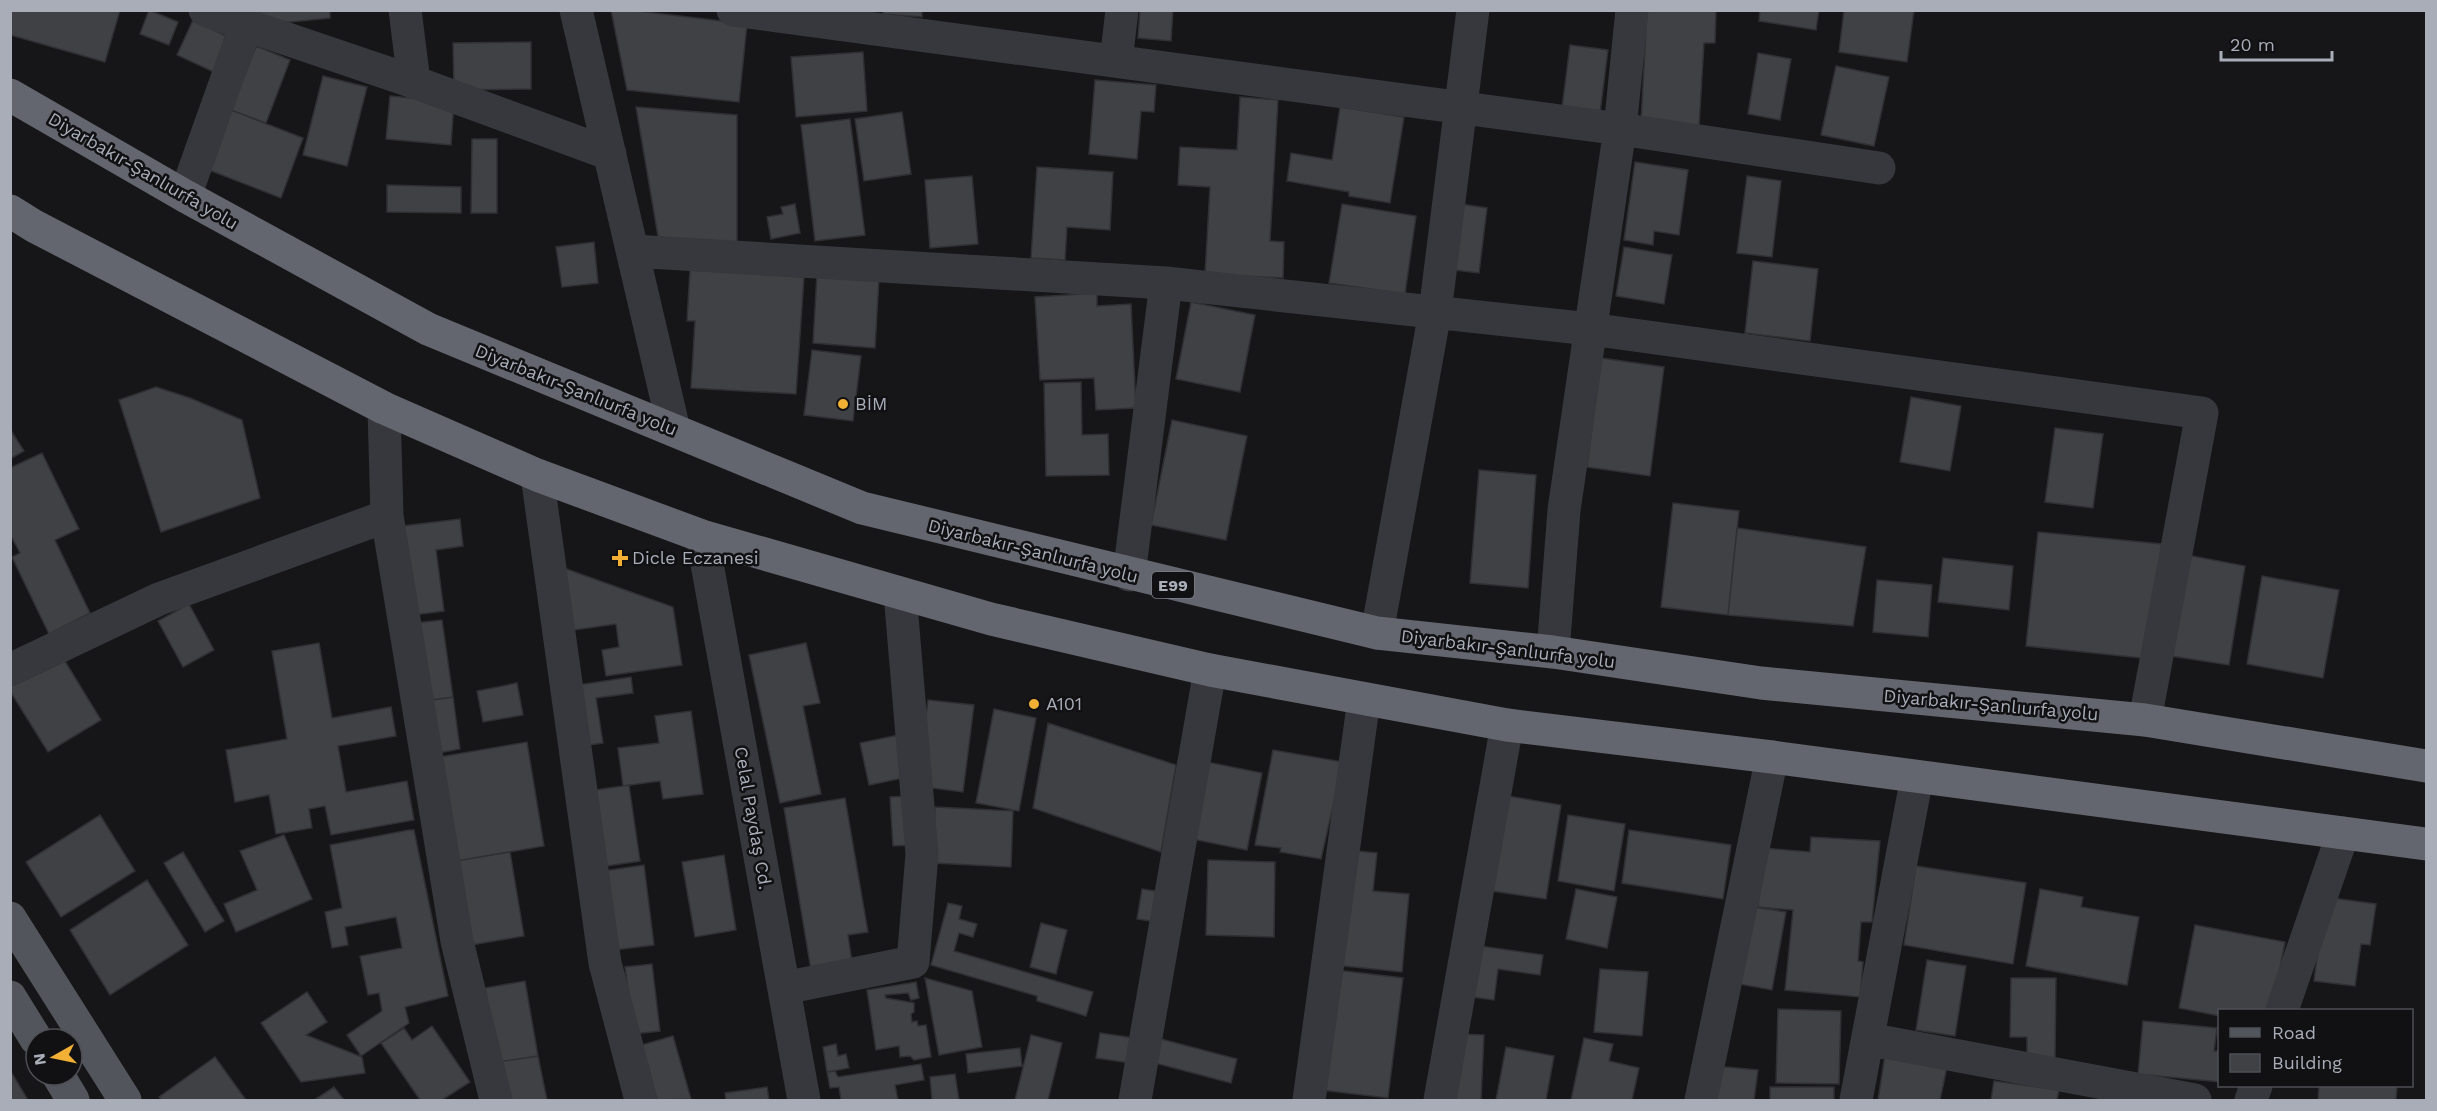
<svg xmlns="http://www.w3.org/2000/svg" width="2437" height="1111" viewBox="0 0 2437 1111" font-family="'Work Sans',sans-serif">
	<rect width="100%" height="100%" fill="#161618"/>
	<!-- building -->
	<path fill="#404145" stroke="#303034" stroke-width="1.5" d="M10,10H120L105,62L10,35Z
		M149,10L178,22L169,45L140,34Z
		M259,10H330V18L261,25Z
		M611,10H629L747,24L739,102L627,90Z
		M883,10H922V17L883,14Z
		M1140,10H1173L1171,41L1138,38Z
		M1647,10H1716L1715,43H1704L1699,126L1641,122Z
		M1760,10H1819L1816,30L1759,21Z
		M1844,10H1914L1907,62L1839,52Z
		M193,20L232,39L216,73L177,55Z
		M531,42V89L454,90L453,43Z
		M1570,45L1608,50L1600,113L1562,108Z
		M256,46L290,60L266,123L231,110Z
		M863,52L867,111L796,117L791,57Z
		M1758,53L1791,59L1780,120L1748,114Z
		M1836,66L1889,77L1874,146L1821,135Z
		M323,76L367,87L347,166L303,155Z
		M1095,80L1156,85L1154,112L1141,111L1137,159L1089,154Z
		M390,96L454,102L451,145L386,139Z
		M1240,97L1278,100L1270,241L1284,242L1283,278L1205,274L1210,187L1178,185L1180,147L1237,150Z
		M636,107L737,115V245L659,242Z
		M1340,107L1404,117L1390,203L1349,196V192L1287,181L1291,153L1332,160Z
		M231,110L303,138L281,198L209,170Z
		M902,112L911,174L864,181L855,119Z
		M850,119L865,235L815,241L801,125Z
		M472,139H497V213H471Z
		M1635,162L1688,170L1679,235L1654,231L1653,245L1624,240Z
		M1037,167L1113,172L1110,230L1067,227L1065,260L1031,258Z
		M972,176L978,244L930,248L925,180Z
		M1747,176L1781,181L1772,257L1737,253Z
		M387,185L461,187V213L387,212Z
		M1454,203L1487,208L1479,273L1446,269Z
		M795,204L800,233L771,239L767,217L783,214L781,207Z
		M1342,204L1416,216L1405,294L1329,283Z
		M594,242L598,283L562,287L556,247Z
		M1624,247L1672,255L1664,304L1616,296Z
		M1753,261L1818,269L1810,341L1745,333Z
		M690,270L804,277L796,394L691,388L695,321H687Z
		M817,274L879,278L875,348L813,343Z
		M1097,293V306L1131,304L1136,408L1096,410L1094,378L1040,380L1035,297Z
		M1191,302L1255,315L1240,392L1176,379Z
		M812,350L861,356L853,421L804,415Z
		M1601,358L1664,367L1650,476L1587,467Z
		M1081,382L1082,435L1108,434L1109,475L1046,476L1044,383Z
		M156,387L190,398L242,420L260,498L161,532L119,400Z
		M1911,397L1961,406L1950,471L1900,462Z
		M1172,420L1247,436L1226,540L1151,525Z
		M2055,428L2103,434L2093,508L2045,502Z
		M10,429L24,451L10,459Z
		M42,453L79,529L55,540L90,613L49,634L12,557L20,553L10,534V468Z
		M1479,470L1536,475L1528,588L1470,583Z
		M1673,503L1739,511L1728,615L1661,607Z
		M460,519L463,546L436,550L444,611L414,615L402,526Z
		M1737,528L1866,547L1853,626L1728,615Z
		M2038,532L2162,544L2151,659L2026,646Z
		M2187,555L2245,566L2229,665L2171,656Z
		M1943,558L2013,566L2009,610L1938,602Z
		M558,566L673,607L682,665L606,676L602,650L619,647L616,624L567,631Z
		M2262,576L2339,590L2323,678L2247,664Z
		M1877,580L1932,585L1928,637L1873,632Z
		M189,604L214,650L183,667L158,621Z
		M442,620L453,697L426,701L415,623Z
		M319,643L332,718L391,707L396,736L338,746L346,792L407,781L414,820L331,835L325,806L309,809L312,828L276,834L269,795L235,802L226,750L287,739L272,651Z
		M806,643L820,703L803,706L821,794L780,803L749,655Z
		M60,653L101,720L48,752L10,691V683Z
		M631,677L633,693L596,698L603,743L582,746L572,686Z
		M517,683L523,715L483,722L477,691Z
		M453,697L460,749L438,753L431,700Z
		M928,700L974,705L963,792L917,786Z
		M994,709L1036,718L1019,811L976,803Z
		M691,711L703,794L663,799L660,781L623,786L618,748L659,743L655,716Z
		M1048,723L1176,765L1161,852L1033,808Z
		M899,735L908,777L869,785L860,743Z
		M527,742L544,846L456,861L439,757Z
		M1273,750L1343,762L1321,859L1280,852L1281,848L1255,845Z
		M1202,761L1262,773L1247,850L1187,838Z
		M629,785L640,861L607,866L596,790Z
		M908,796L912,845L893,846L890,797Z
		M1508,796L1561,805L1546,899L1492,891Z
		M845,798L868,932L848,935L853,969L812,976L784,808Z
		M935,807L1013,811L1011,867L933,863Z
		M100,815L135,871L61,917L26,862Z
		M1568,815L1625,824L1614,891L1558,881Z
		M409,830H414L448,996L405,1007L409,1023L361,1056L347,1035L382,1011L379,993L368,995L360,956L402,948L396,917L345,927L348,945L332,948L325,912L342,908L330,845Z
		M1629,830L1731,845L1723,899L1622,883Z
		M284,835L312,899L236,932L224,904L257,890L240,851Z
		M1811,837L1880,841L1872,922H1861L1858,961L1863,962L1860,997L1785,990L1793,910L1758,907L1763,848L1810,852Z
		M1347,850L1377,853L1373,891L1409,894L1402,972L1335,965Z
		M183,852L224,921L205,932L164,863Z
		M510,852L524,936L471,945L456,861Z
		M724,855L736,930L695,937L682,862Z
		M1208,860L1275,862L1274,937L1206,935Z
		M644,865L654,945L615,950L604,871Z
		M1916,866L2026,883L2013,964L1904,945Z
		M147,880L188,945L110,995L70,930Z
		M1142,889L1162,892L1156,922L1137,919Z
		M1576,889L1617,897L1607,948L1566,939Z
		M2040,889L2083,897L2081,907L2139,917L2127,985L2026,966Z
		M2325,897L2376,904L2370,945L2361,944L2355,986L2314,981Z
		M948,903L962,906L959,919L977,924L973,937L959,933L954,951L1093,992L1086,1016L1037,1001V996L931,965Z
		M1753,907L1786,912L1772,990L1739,984Z
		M1041,923L1067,930L1056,974L1030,967Z
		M2195,925L2285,942L2272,1010H2220V1016L2179,1008Z
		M1480,946L1543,955L1540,975L1498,969L1494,1000L1472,997Z
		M1927,960L1966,966L1955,1036L1916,1030Z
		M652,964L660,1031L634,1034L625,967Z
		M1600,969L1648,972L1642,1036L1594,1032Z
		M1336,970L1403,978L1388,1098L1321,1090Z
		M925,978L972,991L982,1047L939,1055Z
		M2011,978H2056L2055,1058L2027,1057V1037H2010Z
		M525,981L538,1056L498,1062L485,988Z
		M916,982L919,998L911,1000L908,993L885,995L886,998L914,1003V1012L911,1014L912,1022L917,1021L918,1026L926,1025L931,1057L914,1060L910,1056L900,1057L899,1046L876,1050L867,990Z
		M307,992L327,1022L306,1035L362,1057L365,1073L301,1082L261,1023Z
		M1778,1009L1841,1011L1839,1084L1776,1083Z
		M2143,1021L2217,1028L2214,1051H2220V1082L2138,1074Z
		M432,1026L470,1082L442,1100H420L381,1043L404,1028L412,1040Z
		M1100,1033L1134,1038L1130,1063L1096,1058Z
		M1455,1034L1484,1035L1481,1100H1452Z
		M1031,1035L1062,1043L1048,1100H1015Z
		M673,1036L691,1099L653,1100L638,1046Z
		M1584,1038L1613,1044L1609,1061L1639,1068L1632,1100H1571Z
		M1161,1039L1237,1059L1231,1083L1155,1063Z
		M836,1044L838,1056L846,1054L849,1068L827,1072L823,1047Z
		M1506,1047L1554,1056L1546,1100H1496Z
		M1020,1048L1022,1066L968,1073L966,1054Z
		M1885,1055L1947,1067L1940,1100H1878Z
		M538,1056L547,1100H505L498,1062Z
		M215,1057L246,1100H161L159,1097Z
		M921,1064L924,1080L895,1085L898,1100H841L839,1087L830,1088L827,1072L835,1071L838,1077Z
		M1715,1066L1758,1070L1754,1100H1711Z
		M10,1070L28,1100H10Z
		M955,1074L959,1100H932L930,1077Z
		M1994,1081L2059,1090L2057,1100H1991Z
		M2319,1086H2397L2396,1100H2318Z
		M334,1087L344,1100H314Z
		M767,1087L769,1100H726L725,1093Z
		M1770,1087H1834V1100H1770Z"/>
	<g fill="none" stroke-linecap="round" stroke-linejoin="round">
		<!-- minor -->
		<path stroke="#37383d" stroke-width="33" d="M245,10L246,25L414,82
			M405,10L414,82L610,154
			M576,10L674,430
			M733,10L1620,129L1879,168
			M1116,61L1122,10
			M185,196L246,25L205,10
			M633,251L1166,283L1129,575
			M1166,283L1590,329L2202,413L2145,720
			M384,408L387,516L457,941L496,1100
			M537,475L605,963L641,1100
			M702,536L804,1100
			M1377,633L1435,312L1473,10
			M1553,652L1564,510L1620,129L1632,10
			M10,670L159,599L387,516
			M784,988L913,962L922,854L900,593
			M2282,1010L2343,833
			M1868,1039L2195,1100
			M1135,1100L1210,670
			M1309,1100L1364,699
			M1440,1100L1507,725
			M1701,1100L1772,757
			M1856,1100L1917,777
			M2251,1100L2256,1086"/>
		<!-- major -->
		<path stroke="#53555c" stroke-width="33" d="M10,918L125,1100
			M10,997L36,1039
			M58,1075L73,1100"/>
		<!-- highway -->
		<path stroke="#63666e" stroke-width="33" d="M10,95L185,196L428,329L862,508L1377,633L1553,652L1761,683L2145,720L2426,766
			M10,211L34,226L384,408L537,475L702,536L991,619L1210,670L1507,725L1772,757L2426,844"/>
	</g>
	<!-- markers -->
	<g fill="#f2b134" stroke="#111113" stroke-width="2">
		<circle cx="843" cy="404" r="6"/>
		<path d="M617 549h6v6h6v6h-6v6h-6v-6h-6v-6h6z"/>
		<circle cx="1034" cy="704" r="6"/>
	</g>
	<g text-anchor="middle" stroke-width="5" stroke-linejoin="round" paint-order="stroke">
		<!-- shield labels -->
		<rect fill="#111113" stroke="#7b7e86" stroke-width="1.5" x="1152" y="572" width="42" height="26" rx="4.5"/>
		<g font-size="16" font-weight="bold" fill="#a8adb8">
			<text x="1173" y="591">E99</text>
		</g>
		<!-- street labels -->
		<g font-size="18" fill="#a8adb8" stroke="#111113">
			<text transform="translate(143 171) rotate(30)" y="6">Diyarbakır-Şanlıurfa yolu</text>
			<text transform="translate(576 390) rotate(22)" y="6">Diyarbakır-Şanlıurfa yolu</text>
			<text transform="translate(1033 551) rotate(14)" y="6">Diyarbakır-Şanlıurfa yolu</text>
			<text transform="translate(1508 649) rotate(7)" y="6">Diyarbakır-Şanlıurfa yolu</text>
			<text transform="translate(1991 705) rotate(5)" y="6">Diyarbakır-Şanlıurfa yolu</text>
			<text transform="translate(753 818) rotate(80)" y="6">Celal Paydaş Cd.</text>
		</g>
		<!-- poi labels -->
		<g font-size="18" fill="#a8adb8" stroke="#111113" text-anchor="start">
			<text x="855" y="410">BİM</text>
			<text x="632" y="564">Dicle Eczanesi</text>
			<text x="1046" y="710">A101</text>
		</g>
	</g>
	<!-- border -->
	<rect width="2437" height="1111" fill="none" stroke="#a8adb8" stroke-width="24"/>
	<!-- legend -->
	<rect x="2218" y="1009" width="195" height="78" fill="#111113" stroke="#4d4f55" stroke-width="1.5"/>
	<rect x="2230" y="1028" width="30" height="9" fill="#53555c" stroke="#4d4f55" stroke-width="1.5"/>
	<text x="2272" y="1039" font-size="18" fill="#a8adb8">Road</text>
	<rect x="2230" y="1054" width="30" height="18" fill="#404145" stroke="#4d4f55" stroke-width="1.5"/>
	<text x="2272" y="1069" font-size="18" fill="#a8adb8">Building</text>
	<!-- north arrow -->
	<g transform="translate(54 1057) rotate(261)"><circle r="28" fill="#111113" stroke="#4d4f55" stroke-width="1.5"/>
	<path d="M0-4.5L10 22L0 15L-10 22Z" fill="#f2b134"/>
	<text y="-9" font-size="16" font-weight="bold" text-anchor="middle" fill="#a8adb8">N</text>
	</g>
	<!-- scale -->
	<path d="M2221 51v9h111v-9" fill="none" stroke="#a8adb8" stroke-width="3"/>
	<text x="2230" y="51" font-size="18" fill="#a8adb8" stroke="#111113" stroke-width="4.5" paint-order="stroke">20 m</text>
</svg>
